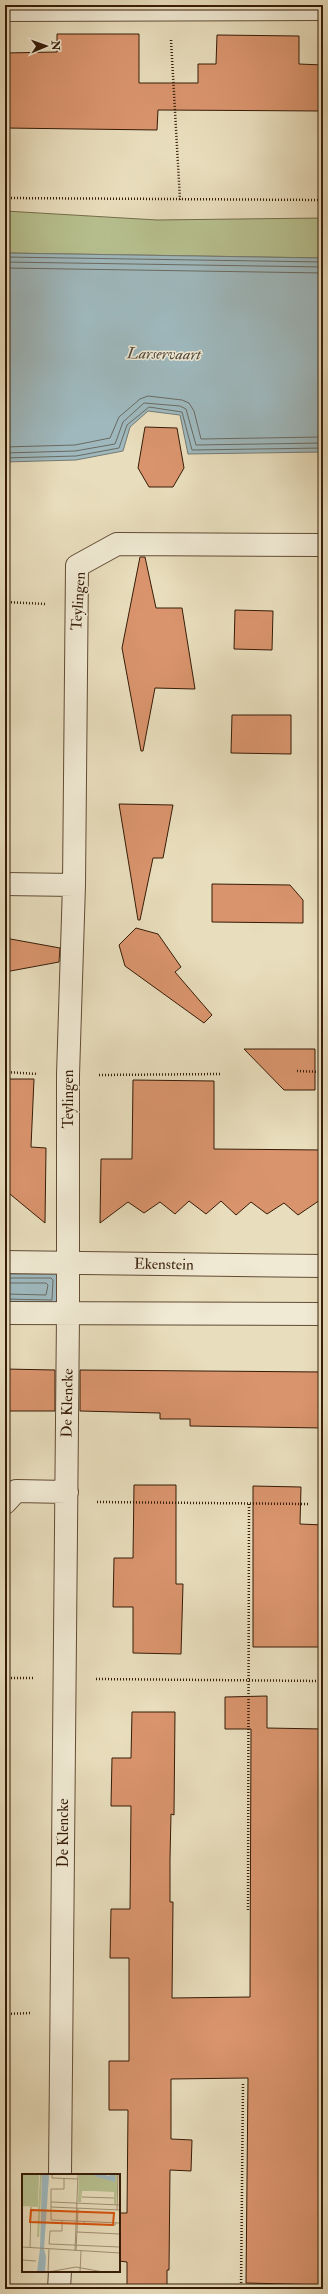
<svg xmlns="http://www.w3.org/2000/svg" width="328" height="2294" viewBox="0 0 328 2294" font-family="'IM FELL Double Pica',serif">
	<rect width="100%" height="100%" fill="#e8ddbc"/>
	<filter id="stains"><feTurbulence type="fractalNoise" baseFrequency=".005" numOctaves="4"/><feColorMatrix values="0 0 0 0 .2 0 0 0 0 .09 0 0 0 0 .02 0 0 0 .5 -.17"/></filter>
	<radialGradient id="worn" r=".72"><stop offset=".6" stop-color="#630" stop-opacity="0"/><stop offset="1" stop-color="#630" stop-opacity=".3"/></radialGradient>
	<!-- green -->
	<path fill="#b7c08f" stroke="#766e4b" d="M5,211L157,220L323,218V258L5,253Z"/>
	<!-- water -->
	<path fill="#9eb8bd" stroke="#747a74" d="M5,253L323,258V452L188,454L180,415L148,411L130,427L123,451L76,460L5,462Z
		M5,1274H57V1304L5,1303Z"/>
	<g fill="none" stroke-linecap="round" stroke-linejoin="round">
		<!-- shore -->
		<path stroke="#6a6a62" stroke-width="1" d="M5,257L323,262
			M5,262L323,267
			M5,268L323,273
			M5,447L75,445L110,438L119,417L140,399L148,396L182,400L189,403L194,411L201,439L323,437
			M5,453L75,451L115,444L123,422L144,403L180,406L186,409L196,445L323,443
			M5,458L76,456L119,448L127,425L149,407L182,412L192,450L323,448
			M5,1278H51L53,1280L52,1300L5,1299
			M5,1283H46L48,1285L46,1295L5,1294"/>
	</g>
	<!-- building -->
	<path fill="#d9946d" stroke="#361c07" d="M57,34H139V83H198V64H216L217,35L299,36V64L323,65V111L158,110L157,130L5,128V53L57,52Z
		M145,427L177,428L184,468L173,487H149L138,468Z
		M140,557H145L156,608H182L195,689L155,688L143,751H141L122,648Z
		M235,610L273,611L272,650L234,649Z
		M232,715H291V754L231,753Z
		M119,804L173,805L163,858H153L140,920H138Z
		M212,884L290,885L303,900V923L212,922Z
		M136,928L158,934L181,967L175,972L212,1015L204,1023L125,966L119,945Z
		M5,938L60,948L59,962L5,972Z
		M244,1049H315V1090H284Z
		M5,1079H34L31,1147L46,1148L45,1223L5,1190Z
		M133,1080L214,1081V1149L323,1150V1198L298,1215L284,1203L267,1214L251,1202L236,1215L221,1201L206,1214L189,1201L175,1214L160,1202L144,1213L128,1202L100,1223L101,1159H132Z
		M5,1369L55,1370V1411H5Z
		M80,1370L323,1372V1428L190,1426V1419H160V1413L80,1411Z
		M134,1485H176V1584H183L181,1654L133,1653V1607H113L114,1558H133Z
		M253,1486L301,1487L300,1524L323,1525V1647H253Z
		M267,1696V1728L323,1729V2285L246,2283L248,2078L171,2079V2139L192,2140L191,2171L170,2170L169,2270H167V2289H127V2262L119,2261V2213H127L128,2110H109V2061H129V1958H110L111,1909H130L131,1806H111L112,1758H131L132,1712H175L174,1815L171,1814L170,1859V1902H173L172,1998L250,1997L251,1729H225V1697Z"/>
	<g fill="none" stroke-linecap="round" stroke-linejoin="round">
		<defs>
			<path id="street" d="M5,10L323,9
				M5,884L74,885
				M5,1262L323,1266
				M5,1313L323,1314
				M5,1503L16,1491L67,1492
				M60,2175L68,1314V1075L74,885L77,566L117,544L323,545
				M59,2289L60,2271"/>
		</defs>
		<!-- street casing -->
		<use href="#street" stroke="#624c34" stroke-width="24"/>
		<!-- path -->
		<path stroke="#361c07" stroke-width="2.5" stroke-dasharray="1 2" stroke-linecap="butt" d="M171,40L180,200
			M5,198L323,200
			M5,602L46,604
			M297,1071L323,1072
			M5,1072L38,1074
			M99,1075L222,1074
			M97,1502L308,1504
			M5,1678H35
			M96,1679L323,1681
			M248,1910L249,1503
			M5,2014L31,2013
			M241,2289L243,2083"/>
		<!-- street -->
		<use href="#street" stroke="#f0e9d3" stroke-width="22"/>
	</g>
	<g text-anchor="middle" stroke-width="3" stroke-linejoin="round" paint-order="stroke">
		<!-- street labels -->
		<g font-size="15" fill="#361c07" stroke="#f0e9d3">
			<text transform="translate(78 601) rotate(-86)" y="5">Teylingen</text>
			<text transform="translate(68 1099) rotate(-90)" y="5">Teylingen</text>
			<text transform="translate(164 1264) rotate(1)" y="5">Ekenstein</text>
			<text transform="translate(67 1403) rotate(-89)" y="5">De Klencke</text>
			<text transform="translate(63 1833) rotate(-90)" y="5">De Klencke</text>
		</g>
		<!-- water labels -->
		<g font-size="16" font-style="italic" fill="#554b3e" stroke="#f0e9d3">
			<text transform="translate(164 353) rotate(1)" y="6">Larservaart</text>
		</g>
	</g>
	<!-- overview -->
	<g transform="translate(22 2174)">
		<rect width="98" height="98" fill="#e8ddbc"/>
		<path d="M0,0H17L16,33L0,32ZM18,0H20L17,63H15ZM57,0H73L92,8L93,0H96L94,30H92V18L71,17H60L59,28H56Z" fill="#b7c08f"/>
		<path d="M20,0H26L27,2L22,75L24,83L23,98H15L18,75ZM73,0H85V2L93,0V8L72,2Z" fill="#9eb8bd"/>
		<path fill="none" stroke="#a19074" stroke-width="1" d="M30,0V4L56,5M42,4V15H29V46L98,49M60,23L92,24M29,28L98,31M29,33L98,36M95,36L96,0M40,46V57H28L27,70L98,73M62,48L63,50L93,51L94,49M55,58L98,60M0,73L98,79M8,74L9,33M53,77L56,0M54,77L56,35M0,86L14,87M26,98L54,93L81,98M26,98L27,75M58,98L59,77"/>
		<path fill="#d6530c" fill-opacity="0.15" stroke="#d6530c" stroke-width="2" d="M9,36L92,39L91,51L8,48Z"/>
		<rect width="98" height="98" fill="none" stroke="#361c07" stroke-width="2"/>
	</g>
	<!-- margin -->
	<rect width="328" height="2294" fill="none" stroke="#e8ddbc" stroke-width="20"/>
	<rect x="6" y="6" width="316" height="2282" fill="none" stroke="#361c07" stroke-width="2"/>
	<rect x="10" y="10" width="308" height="2274" fill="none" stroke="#361c07"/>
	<!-- north arrow -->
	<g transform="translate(46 46) rotate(88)" stroke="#f0e9d3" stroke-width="3" paint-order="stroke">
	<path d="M0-3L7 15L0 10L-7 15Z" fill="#361c07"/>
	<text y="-6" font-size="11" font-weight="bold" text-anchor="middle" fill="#361c07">N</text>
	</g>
	<rect width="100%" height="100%" filter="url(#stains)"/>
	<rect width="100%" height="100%" fill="url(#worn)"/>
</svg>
